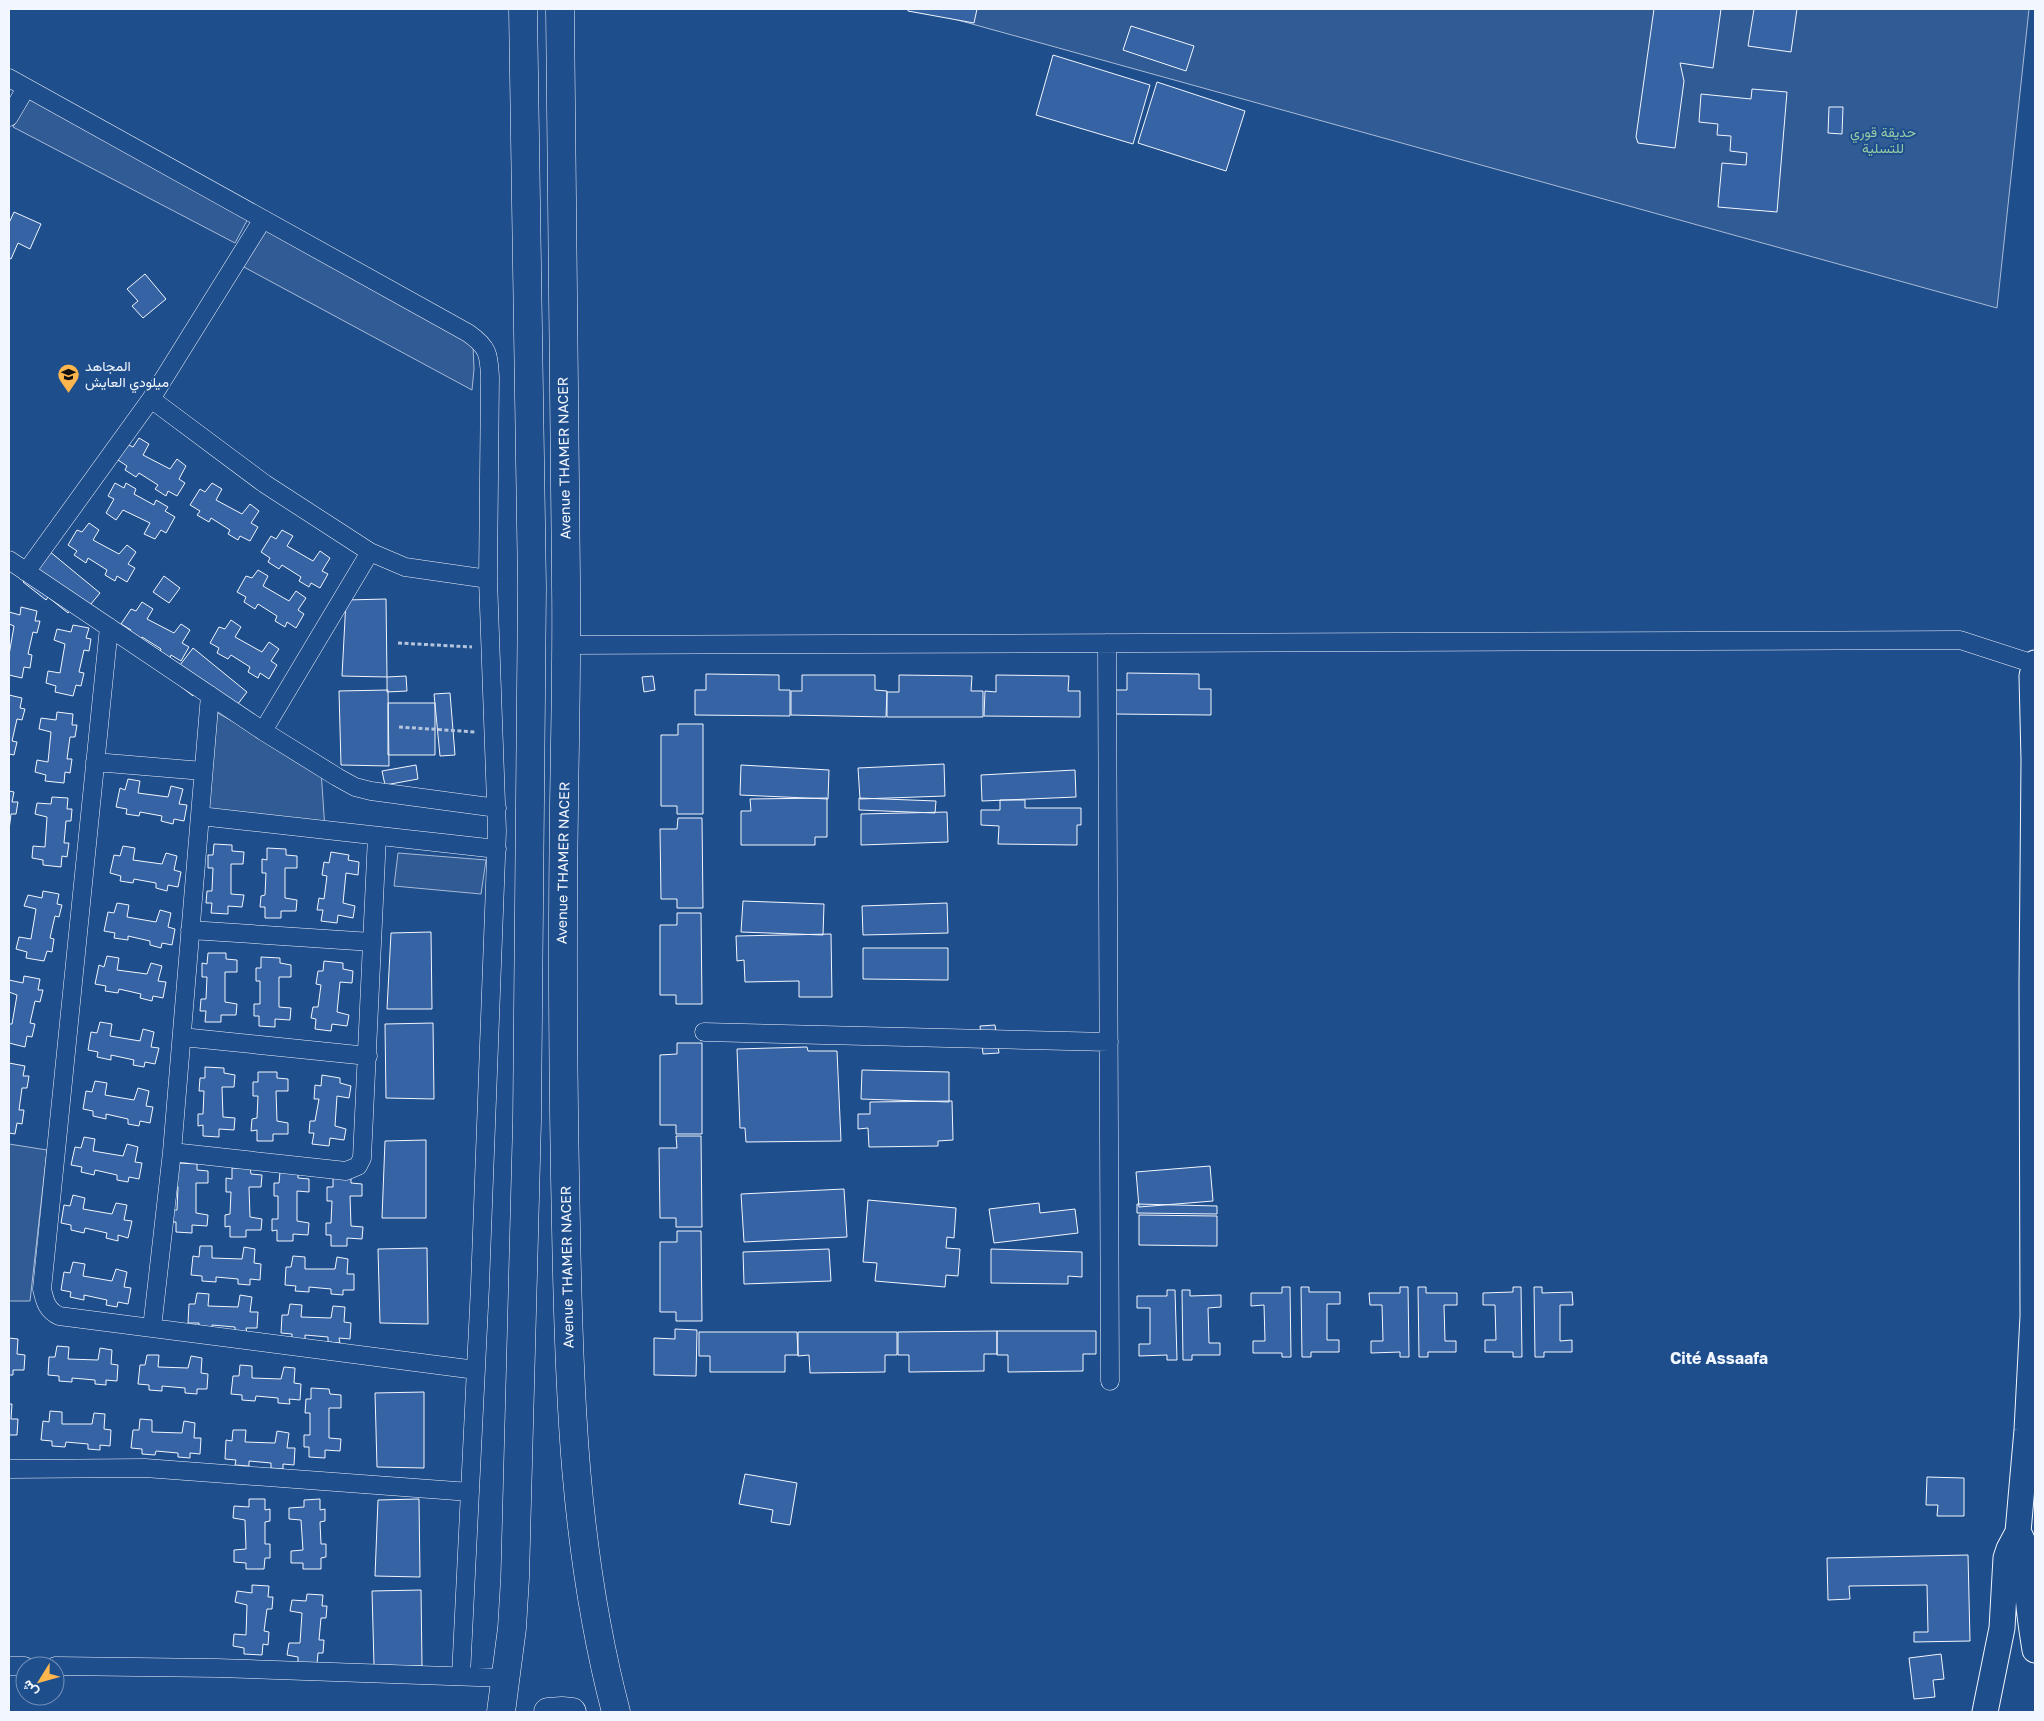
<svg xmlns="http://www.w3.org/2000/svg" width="2044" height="1721" viewBox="0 0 2044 1721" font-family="'Golos Text',Vazirmatn,sans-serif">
	<rect width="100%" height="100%" fill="#1f4e8c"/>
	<!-- built -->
	<path fill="#305b95" stroke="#a8bbd7" d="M918,9H2029L1997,308Z
		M29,96L250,215L235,243L13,127Z
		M262,227L473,345L474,369L472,390L242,266Z
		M214,711L321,770L325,830L205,812Z
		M398,853L486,860L481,894L394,886Z
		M9,1144L47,1150L30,1301H9Z"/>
	<!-- building -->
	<path fill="#3563a3" stroke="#f2f6ff" d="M908,9H977L974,23L908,11Z
		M1654,9H1721L1713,68L1680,63L1684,81L1675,148L1638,143L1636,137Z
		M1754,9H1797L1791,52L1748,46Z
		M1131,26L1194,46L1186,71L1123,50Z
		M1053,55L1150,85L1133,144L1036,115Z
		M1157,82L1245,111L1226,171L1138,143Z
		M1752,89L1787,92L1777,212L1718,207L1722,163L1746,165L1747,153L1730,151L1731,136L1717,135L1718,124L1699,122L1701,94L1751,99Z
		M1829,107H1843L1842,134L1828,133Z
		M14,212L41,224L30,249L18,243L11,259L9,258V223Z
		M145,274L166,299L143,318L132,306L138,301L127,289Z
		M139,438L149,444L143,455L170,469L177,459L186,466L179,479L185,483L177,496L168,491L166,496L155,489L158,485L139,473L136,477L125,470L127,466L118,460L127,444L133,447Z
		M115,483L124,488L126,483L136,489L134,494L154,505L156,500L168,507L165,511L175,517L166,533L161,530L155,539L144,534L150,523L123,510L116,520L106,513L114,499L108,496Z
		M212,483L222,489L216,500L242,514L250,504L259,511L251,523L258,527L250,541L240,536L238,540L228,534L230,530L211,518L209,522L197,515L200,511L190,505L200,489L205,492Z
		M89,523L99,530L93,540L119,554L127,545L136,552L128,564L135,568L127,582L117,576L115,581L105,575L107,570L88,558L86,563L74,555L77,551L68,545L77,530L82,532Z
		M282,530L293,536L287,546L313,561L320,551L330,558L322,571L328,574L320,588L311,583L309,587L299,581L301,577L282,565L279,569L268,562L270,558L261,552L271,536L276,539Z
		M49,551L100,593L86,610L77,603L68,613L48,597L46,600L23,582Z
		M258,570L268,576L263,586L289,601L296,591L306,598L298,610L304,614L296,628L287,622L285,627L275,621L277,616L258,604L255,609L244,602L246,597L237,592L246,576L252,578Z
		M164,576L180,588L169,603L153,592Z
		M386,599L387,677L342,676L346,600Z
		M142,602L153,609L147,619L174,633L181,624L190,630L182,643L189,647L181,661L171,655L169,660L159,654L161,649L142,637L140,641L128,635L131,630L121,624L131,609L136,611Z
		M21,607L37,611L35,621H40L37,633L33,632L28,654L32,655L30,668L24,667L22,678L9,675V655L14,626L9,624V612L20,615Z
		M231,620L241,627L235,637L262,652L269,642L279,649L271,661L277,665L269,679L260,673L258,678L248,672L250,667L231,655L228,659L217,653L219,648L210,643L219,627L225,629Z
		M73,625L89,628L86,638L91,639L89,651L84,650L79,672L84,673L81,686L76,685L73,696L55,692L56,686L46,683L48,671L60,673L65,644L54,640L57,629L71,632Z
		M193,648L247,692L234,709L225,701L195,694L193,696L170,678Z
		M1127,673L1199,674V689H1211V715L1115,714V690H1127Z
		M706,674L779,675V690H790V716L695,715V690H706Z
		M802,675H875V690L887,691L886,717L791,715V691H802Z
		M899,675L972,676L971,691H983V717H887V692H899Z
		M996,675L1069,676L1068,691H1080V717L984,716L985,691L996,692Z
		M406,676L407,691L387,692V677Z
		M653,676L655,690L644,692L642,677Z
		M388,690L389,766L341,765L339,691Z
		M450,693L455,755L440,756L434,694Z
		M9,695L22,698L20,708L25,709L22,720L17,719L12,741L17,742L14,755L9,754V756Z
		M388,703H435V755H388Z
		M57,712L73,714L72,725H77L75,737H70L67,759H72L70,773L65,772L64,783L45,781L46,775L35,772L37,760L48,762L51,732L39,729L41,718L56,720Z
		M678,724H703V814H677V806H661V735H678Z
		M944,764L945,796L860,799L858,768Z
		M416,765L418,779L385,785L382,771Z
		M741,765L829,770L828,799L740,795Z
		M1075,770L1076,797L982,801L981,775Z
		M128,779L140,781L138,793L168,797L171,786L183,789L179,804L187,805L184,821L174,819L173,824L161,821L162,816L140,812L139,816L126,814L127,809L116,807L120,788L125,790Z
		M9,791L14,792L12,802H18L16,814H11L9,830Z
		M52,797L68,798L67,809H72L71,821H66L64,843H69L67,857L62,856L61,867L43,865V860L32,858L33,846L45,847L47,817L35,814L37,803L51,804Z
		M827,798V837H815V845H741V811H751L750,799Z
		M859,798L936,801L935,813L859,810Z
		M1000,800H1025V808H1081V825H1077V845L998,844L999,826L981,825V810H1000Z
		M947,812L948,842L861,845V814Z
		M678,818H702L703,908H677V899H661L660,829H677Z
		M214,844L232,845V851L244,852L243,864H231V894L244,895L242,907L228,906V914L211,913L212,903H206L207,891H212L213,868H208V855H213Z
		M123,846L135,848L133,860L162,864L166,853L177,856L174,870L181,872L178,887L168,885L167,891L156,888V883L134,879L133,883L120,881L121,876L110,873L114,855L120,856Z
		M267,848L286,849V855L297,856V868H285V898L297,900L296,911H281V918H265V907H260L261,896L265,895L266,873H262V859L267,860Z
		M331,852L349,855L348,860L359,862L358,875L346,873L343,903L355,906L353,918L338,915L337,923L321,921L323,910H317L319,898L324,899L327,876L322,875L324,862L329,863Z
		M43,891L59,894L57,904L62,905L59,917L55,916L50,938L54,939L52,952L47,951L44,961L26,958L27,952L16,949L19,937L31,939L36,909L24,906L28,895L42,898Z
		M743,901L824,904L823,935L741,932Z
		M117,903L129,905L127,917L156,922L160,910L171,913L168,927L175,929L172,945L162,943L161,948L150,945V941L128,936V940L114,938L115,933L104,931L108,912L114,913Z
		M947,903L948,933L863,935L862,906Z
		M677,913H701L702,1004H676V995H660V925H677Z
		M431,932L432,1009H387L391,933Z
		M831,934L832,997H799V981L745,982L744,960L737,961L736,936Z
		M863,948H948V980L863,979Z
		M208,953H226V959L237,960V972H225V1002L237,1004L236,1015H221V1022H205L206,1011H200L201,999H206L207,977H202V963L207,964Z
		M107,956L119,958L117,970L147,974L151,963L162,966L158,981L166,982L163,998L153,996L152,1001L140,998L141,994L119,989L118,993L105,991L106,986L95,984L99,965L104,967Z
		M261,957L280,958V963L291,965V977H279V1007L291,1008L290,1020L275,1019V1027L259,1026V1016H254V1004H260V981H256V968H261Z
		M324,961L343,963V969L353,971L352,983L340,982L337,1012L349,1015L347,1026L332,1024L331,1031L315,1029L316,1019L311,1018L313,1007H318L321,985L316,984L318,971H323Z
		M24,976L40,979L38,990H43L40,1002L35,1001L30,1023L35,1024L32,1037L27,1036L25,1047L9,1043V1024H12L17,995L9,992V980L23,983Z
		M100,1022L112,1024L110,1036L140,1041L143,1029L154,1032L151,1047L159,1048L155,1064L145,1062L144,1067L133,1065L134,1060L111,1055V1060L97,1057L98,1052L88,1050L91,1032L97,1033Z
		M433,1023L434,1099L386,1098L385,1024Z
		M995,1025L999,1053L983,1054L980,1026Z
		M677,1043H702V1134H676V1125H660V1055L677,1054Z
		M807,1047L808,1051H837L841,1141L746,1142L745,1128H740L737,1049Z
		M9,1063L25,1066L23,1076H29L27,1088H22L19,1110H24L22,1124L17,1123L15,1134L9,1133Z
		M205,1067L224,1068V1073L235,1075L234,1087H222L223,1117L235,1118L234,1130L219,1129V1137L203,1136V1125L198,1126V1114H203L204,1091H199L200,1078H205Z
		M862,1070L949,1072V1102L861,1099Z
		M258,1072H277V1078L288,1079V1091H276L277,1121L288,1123V1134H273V1141H257V1130L251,1131L252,1119L257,1118L258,1096H253V1082H258Z
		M322,1075L340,1078V1083L351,1086L349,1098L337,1096L335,1126L346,1129L344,1140L330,1138L329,1146L312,1144L314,1133H309L310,1121H315L319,1099H314L315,1085L321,1086Z
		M95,1081L107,1083L105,1095L134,1100L138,1088L149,1091L146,1106L153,1107L150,1123L140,1121L139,1126L128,1124V1119L106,1114V1119L93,1116V1111L83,1109L86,1091L92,1092Z
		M952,1101L953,1140L938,1141V1146L869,1147L868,1128L858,1129V1114H870V1102Z
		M676,1136H701L702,1227H676V1218H660L659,1148H677Z
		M84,1137L95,1139L93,1151L123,1156L127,1144L138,1147L135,1162L142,1163L139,1179L129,1177L128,1182L117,1180V1175L95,1170L94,1175L81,1172L82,1167L71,1165L75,1147L81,1148Z
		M426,1140V1218H382L385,1141Z
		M178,1163L197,1164V1170L208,1171V1183H196V1213L208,1215L207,1226L192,1225V1233L176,1232V1222H171L172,1210H177L178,1187H173Z
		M1210,1166L1213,1201L1139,1207L1136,1172Z
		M232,1168H250L251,1174L262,1175L261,1187H249L250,1217L262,1219L261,1230H246V1237H230V1226L225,1227V1215L230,1214L231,1192H226V1178L232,1179Z
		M280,1172H298V1178L309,1179V1192L297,1191V1221L309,1223L308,1235L293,1234V1241H277V1230L272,1231V1219H278V1196H274V1183H279Z
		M333,1176L351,1177V1183L362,1184V1196H350L351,1226L363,1227L362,1239L347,1238V1246H331V1235H326V1223H331L332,1201H327V1187H333Z
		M844,1189L847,1237L744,1242L741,1194Z
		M73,1195L85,1198L83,1209L112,1214L116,1203L127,1205L124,1220L132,1221L128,1238L118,1235V1241L106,1238L107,1233L85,1228L84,1233L71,1230V1225L61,1223L64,1205L70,1206Z
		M868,1200L956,1208L954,1238L947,1237L946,1248L960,1249L958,1276L946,1275L945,1287L875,1281L877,1263L863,1262Z
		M1039,1203L1040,1213L1075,1209L1078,1233L994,1243L989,1209Z
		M1137,1204L1217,1206V1214L1137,1213Z
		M1139,1215L1217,1216V1246L1139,1245Z
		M677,1231H701L702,1321H676V1312H660V1242H677Z
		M200,1246H212V1258L242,1259L244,1247L255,1249L254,1263L261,1264L260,1280L250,1279V1285L238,1284V1279L216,1277V1282L202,1281V1276L191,1275L193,1256L199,1257Z
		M427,1248L428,1324L380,1323L378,1249Z
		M829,1249L831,1281L744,1284L743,1252Z
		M991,1249L1082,1252V1277L1068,1276V1284L991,1283Z
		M293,1256L305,1257V1269H335L337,1257L348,1259L347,1274H354V1290H343V1295L331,1294V1289L309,1287V1292L295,1291L296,1286L285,1285L286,1267H291Z
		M73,1262L85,1264L83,1276L112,1281L116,1269L127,1272L124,1287L131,1288L128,1304L118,1302L117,1307L106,1305L107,1300L84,1295V1300L70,1297L71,1292L61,1290L64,1272L70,1273Z
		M1282,1287H1290L1291,1357H1282V1353H1253V1341H1265L1264,1305L1251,1306V1293H1282Z
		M1301,1287H1309V1292H1340V1304H1327V1340H1339V1352H1311V1357H1302Z
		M1400,1287H1408L1409,1357H1400V1352L1371,1353V1341H1383L1382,1305H1370L1369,1293H1400Z
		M1418,1287H1426V1293H1457V1305H1444L1445,1341H1456V1352H1428V1357H1419Z
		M1513,1287H1521L1522,1357H1513V1352H1485V1340H1496L1495,1305H1483V1293L1513,1292Z
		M1534,1287H1542V1293L1572,1292L1573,1305H1560V1341L1572,1340V1352H1544V1357H1535Z
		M1167,1290H1175L1177,1360H1167V1355L1139,1356V1344H1150V1308H1137V1296H1167Z
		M1182,1290H1190V1296L1221,1295V1307L1208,1308L1209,1343H1220V1355H1192V1360H1183Z
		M197,1293L209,1294L208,1306L238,1307L240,1295L252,1297L250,1312H258L257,1328H246L247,1333L235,1332V1327L212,1325V1330L199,1329V1323H188L189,1304H195Z
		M290,1304L302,1305L301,1317L331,1318L333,1306L345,1307L344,1322L351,1323L350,1339L339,1338L340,1343L328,1342V1337L305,1335V1340L292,1339V1334L281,1333L282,1315H288Z
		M675,1329L697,1330L696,1376L654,1375V1338L675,1339Z
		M997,1331V1354H984V1371L909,1372V1355H898V1332Z
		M997,1331H1096V1354H1083V1371L1008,1372V1355H997Z
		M699,1332H797L798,1355H785V1372H710V1356H699Z
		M798,1332H897V1355H885V1372L810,1373L809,1355L798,1356Z
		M9,1338L18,1339L17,1354L25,1355L24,1370H13V1375H9Z
		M57,1346L69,1347L68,1359L98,1360L100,1348L112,1350L111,1364L118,1365L117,1381L106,1380V1385L95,1384V1380L72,1378V1382L59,1381V1376L48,1375L49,1357H55Z
		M147,1355H159L158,1367L188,1368L191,1356L202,1358L201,1373L208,1374L207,1389H197V1394L185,1393V1388L162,1386V1391L149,1390V1385L138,1384L140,1365H145Z
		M240,1365L252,1366V1378L281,1379L284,1367L295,1368L294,1383L301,1384L300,1400L289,1399L290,1404L278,1403V1398L256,1396L255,1401L242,1400V1395L231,1394L233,1376H239Z
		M311,1388L329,1389L330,1394L341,1395V1408H329V1438L341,1439L340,1451L325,1450V1458L309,1457V1447H304V1435H310V1413H305L306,1399H311Z
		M424,1392V1468L377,1467L375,1393Z
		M9,1404H12L11,1419H18L17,1435H9Z
		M50,1411L62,1412V1424H92L94,1413L105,1414L104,1429L111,1430L110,1446L100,1445V1450L88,1449V1444L66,1442L65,1447L52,1446V1441L41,1440L43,1421L49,1422Z
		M140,1419L152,1420V1432L182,1433L184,1421L195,1423L194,1438H201L200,1454L190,1453V1458L178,1457V1453L156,1451L155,1455L142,1454V1449L131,1448L133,1430H139Z
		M233,1430H246L245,1442L275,1443L277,1431L289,1433L287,1448H295L294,1465L283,1464V1469L271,1468V1463L249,1461V1466L235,1465L236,1460L225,1459L226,1440L232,1441Z
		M745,1474L797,1483L790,1525L771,1522L773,1510L739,1504Z
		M1927,1477L1964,1478V1516H1937L1938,1505H1926Z
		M249,1499H265V1510L270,1509V1521L265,1522V1544H270V1558H265L264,1569H246V1563L234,1562V1550L246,1549L245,1520L233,1518L234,1506L249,1507Z
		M320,1499V1510L325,1509V1521L320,1522L321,1544H326V1557L321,1558V1569H303V1563H291V1551L303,1550L301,1520L289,1519V1508L304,1507V1500Z
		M419,1499L420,1577L375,1576L378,1500Z
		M1968,1555L1970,1641L1914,1642V1632H1928L1927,1585L1849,1586L1850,1599L1828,1600L1827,1558Z
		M252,1585L269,1586L268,1597H273L272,1609H267L264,1631L269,1632L268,1645L263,1644L262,1655L244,1654V1648L233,1646L234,1634L246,1635L247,1605L235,1602L237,1591L252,1593Z
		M421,1590L422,1666L374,1665L372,1591Z
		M307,1594L323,1595L322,1606H327L326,1618H321L319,1640H324L323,1653H318L317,1664L298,1663V1657L287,1655L289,1643H300L302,1613L290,1611L292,1600L306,1601Z
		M1941,1654L1944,1679L1933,1680L1935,1697L1914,1699L1909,1658Z"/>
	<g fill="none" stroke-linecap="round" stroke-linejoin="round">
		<defs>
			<path id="street" d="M9,78L468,333C488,347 489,354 490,377L488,579L497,831L480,1286L461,1676
				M9,117L26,88
				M151,399L265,484L370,552L405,567L488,579
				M9,560L263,731L337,777L355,787L371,791L497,808
				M26,572L151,399L263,219
				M109,627L42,1289C45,1302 47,1310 59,1316L476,1370
				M1107,643L1110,1381
				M566,645L1960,640L2034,664
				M263,731L370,552
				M95,762L203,771
				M200,816L497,849
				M190,930L372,942
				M704,1032L1109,1042
				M182,1037L368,1056
				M172,1152L346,1171L358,1166L362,1158L377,836
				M152,1328L172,1152L210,695
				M9,1469L145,1468L470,1492
				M9,1666H25
				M55,1666L217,1668L506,1678"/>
			<path id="secondary" d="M2018,1532C2031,1553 2027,1572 2028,1594C2029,1613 2032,1631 2035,1650
				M1985,1712L2002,1628L2006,1558L2009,1549L2018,1532L2027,1430L2033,1316L2032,983L2034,760L2032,676L2035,663"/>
			<path id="highway" d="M560,9C561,200 565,392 566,584C567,658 565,732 564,807C562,947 563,1087 566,1227C569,1393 574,1551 616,1712
				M501,1712L512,1628L515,1578L527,1121L532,587L523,9
				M548,1712L562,1711L572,1712"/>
		</defs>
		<!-- street casing -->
		<use href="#street" stroke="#f2f6ff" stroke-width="19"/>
		<!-- secondary casing -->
		<use href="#secondary" stroke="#f2f6ff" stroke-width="27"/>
		<!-- highway casing -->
		<use href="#highway" stroke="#f2f6ff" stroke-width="29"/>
		<!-- path -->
		<path stroke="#b3c4dc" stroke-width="3" stroke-dasharray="4 2.5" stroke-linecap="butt" d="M398,643L472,647
			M399,727L476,732"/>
		<!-- street -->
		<use href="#street" stroke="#1f4e8c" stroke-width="18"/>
		<!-- secondary -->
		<use href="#secondary" stroke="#1f4e8c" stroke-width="25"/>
		<!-- highway -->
		<use href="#highway" stroke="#1f4e8c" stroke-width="28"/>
	</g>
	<!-- icons -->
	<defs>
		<symbol id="school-pin" viewBox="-11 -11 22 30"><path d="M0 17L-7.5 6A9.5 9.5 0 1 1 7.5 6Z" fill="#ffb74d" stroke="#1f4e8c"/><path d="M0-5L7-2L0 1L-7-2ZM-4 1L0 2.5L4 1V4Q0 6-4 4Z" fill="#111"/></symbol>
	</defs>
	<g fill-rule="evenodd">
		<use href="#school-pin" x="56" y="362" width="25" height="34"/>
	</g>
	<g text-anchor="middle" stroke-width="4" stroke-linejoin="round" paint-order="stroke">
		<!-- park labels -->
		<g font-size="14" fill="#97c8a6" stroke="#1f4e8c">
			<text x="1883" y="137">حديقة قوري<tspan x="1883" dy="16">للتسلية</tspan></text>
		</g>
		<!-- poi labels -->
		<g font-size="14" fill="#f2f6ff" stroke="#1f4e8c" text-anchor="start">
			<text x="85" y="371">المجاهد<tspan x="85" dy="16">ميلودي العايش</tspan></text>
		</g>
		<!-- street labels -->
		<g font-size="14" fill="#f2f6ff" stroke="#1f4e8c">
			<text transform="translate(564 458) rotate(-91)" y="5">Avenue THAMER NACER</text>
			<text transform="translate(563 863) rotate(-89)" y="5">Avenue THAMER NACER</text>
			<text transform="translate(567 1267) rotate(-91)" y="5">Avenue THAMER NACER</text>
		</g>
		<!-- quarter labels -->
		<g font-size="16" font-weight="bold" fill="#f2f6ff" stroke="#1f4e8c">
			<text x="1719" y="1364">Cité Assaafa</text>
		</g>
	</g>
	<!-- border -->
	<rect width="2044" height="1721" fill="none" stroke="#f2f6ff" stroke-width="20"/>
	<!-- north arrow -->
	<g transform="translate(40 1681) rotate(233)"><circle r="24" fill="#1f4e8c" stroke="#7391ba"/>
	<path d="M0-4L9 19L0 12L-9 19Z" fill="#ffb74d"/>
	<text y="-8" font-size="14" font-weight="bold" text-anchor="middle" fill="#f2f6ff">ش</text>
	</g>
</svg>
